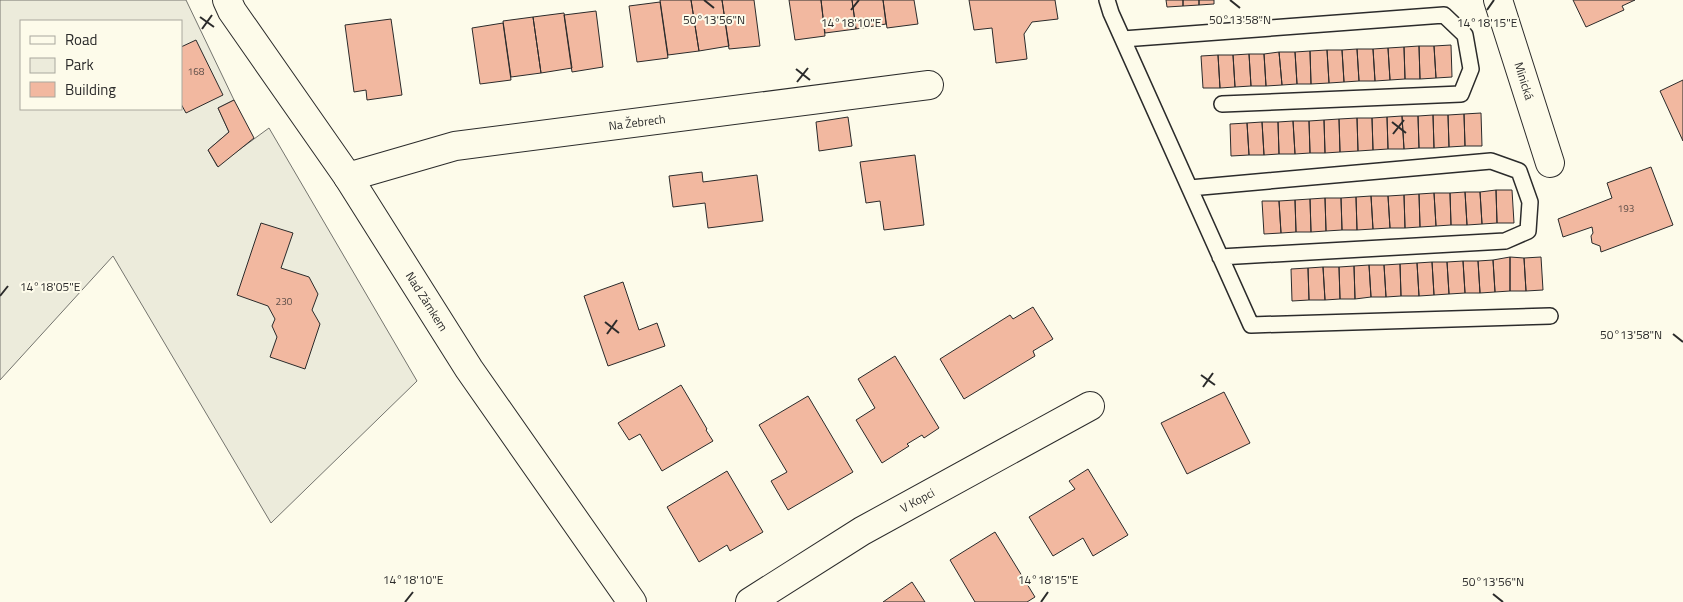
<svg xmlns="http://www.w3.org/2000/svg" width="1683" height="602" viewBox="0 0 1683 602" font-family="'Titillium Web',sans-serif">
	<rect width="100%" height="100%" fill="#fdfbea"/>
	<!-- green -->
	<path fill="#ecebdb" stroke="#74746e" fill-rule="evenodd" d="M0,0H186L234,100L218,108L229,132L208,150L217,166L269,128L417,381L271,523L113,256L0,380ZM21,21H181V109H21Z"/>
	<!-- building -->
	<path fill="#f2b8a0" stroke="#2b2b2b" d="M660,0H691L699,51L668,55Z
		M691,0H722L729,46L699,51Z
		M722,0H754L760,46L729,49Z
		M789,0H821L825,36L795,40Z
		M821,0H852L856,29L825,33Z
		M852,0H883L886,24L856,29Z
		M883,0H914L918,24L887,28Z
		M969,0H1055L1058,19L1032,22L1024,34L1027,59L996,63L992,28L974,30Z
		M1166,0H1183V6L1167,7Z
		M1183,0H1199V5L1183,6Z
		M1199,0H1214V4L1199,5Z
		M1573,0H1635L1622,6L1624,10L1586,27Z
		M660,2L668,58L637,62L629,6Z
		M596,11L603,67L572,72L564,15Z
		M564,13L572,68L541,73L533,17Z
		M533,17L541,73L511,77L503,21Z
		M391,19L402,95L367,100L366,90L354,92L345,25Z
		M503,23L511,80L480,84L472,28Z
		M196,40L223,95L186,113L181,104V47Z
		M1451,45L1452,77L1436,78L1434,46Z
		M1419,46L1420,79H1405L1404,47Z
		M1419,46H1434L1436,78L1420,79Z
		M1404,47L1405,79L1390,80L1388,48Z
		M1388,48L1390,80L1375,81L1373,49Z
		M1357,49H1373L1375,81H1359Z
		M1357,49L1359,81L1344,82L1342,50Z
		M1327,50L1329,83L1311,84L1310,51Z
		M1327,50H1342L1344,82L1329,83Z
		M1310,51L1311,84H1297L1295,52Z
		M1279,52L1282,85L1266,86L1264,54Z
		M1279,52H1295L1297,84L1282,85Z
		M1249,54L1251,86L1235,87L1233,55Z
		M1249,54H1264L1266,86H1251Z
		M1218,55H1233L1235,87L1220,88Z
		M1218,55L1220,88H1203L1201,56Z
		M1683,80V141L1660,91Z
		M234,100L254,138L218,167L208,150L229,132L218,108Z
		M1481,113L1482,146H1465L1464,114Z
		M1464,114L1465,146L1449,147L1448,115Z
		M1433,115H1448L1449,147L1434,148Z
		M1433,115L1434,148H1419L1418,116Z
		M1402,116L1404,149H1388L1387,117Z
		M1402,116H1418L1419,148L1404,149Z
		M848,117L852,146L819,151L816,122Z
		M1387,117L1388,149L1373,150L1372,118Z
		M1357,118H1372L1373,150L1358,151Z
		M1357,118L1358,151L1340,152L1339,119Z
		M1339,119L1340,152L1325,153L1324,120Z
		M1324,120L1325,153H1310L1309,121Z
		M1293,121L1295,154H1279L1278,122Z
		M1293,121H1309L1310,153L1295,154Z
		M1262,122L1264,155H1249L1247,123Z
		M1262,122H1278L1279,154L1264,155Z
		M1247,123L1249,155L1231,156L1230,124Z
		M915,155L924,225L884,230L880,201L866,203L860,162Z
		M1651,167L1673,225L1601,252L1600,246L1592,243L1591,236L1593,233L1592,227L1563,237L1558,219L1612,198L1607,183Z
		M702,172L703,182L757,175L763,221L708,228L705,203L673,207L669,176Z
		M1496,190L1497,223L1482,224L1480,192Z
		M1496,190H1512L1514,223H1497Z
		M1465,192H1480L1482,224L1467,225Z
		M1465,192L1467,225H1451L1450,193Z
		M1434,193L1436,226L1420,227L1419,194Z
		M1434,193H1450L1451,225L1436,226Z
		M1419,194L1420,227L1405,228L1404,195Z
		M1404,195L1405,228H1390L1388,196Z
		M1371,196L1373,229L1357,230L1356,197Z
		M1371,196H1388L1390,228L1373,229Z
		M1356,197L1357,230H1342L1341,198Z
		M1325,198L1326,231L1311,232L1310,199Z
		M1325,198H1341L1342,230L1326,231Z
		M1310,199L1311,232H1296L1295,200Z
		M1295,200L1296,232L1281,233L1279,201Z
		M1262,201H1279L1281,233L1264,234Z
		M261,223L293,233L281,268L309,277L318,294L312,310L320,324L305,369L270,357L277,337L272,326L275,319L268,306L237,295Z
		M1510,257V291L1495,292L1493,260Z
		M1510,257L1524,258L1526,291H1510Z
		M1541,257L1543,290L1526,291L1524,258Z
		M1493,260L1495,292L1480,293L1478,261Z
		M1463,261H1478L1480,293H1465Z
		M1463,261L1465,293L1449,294L1447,262Z
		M1432,262L1434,295L1419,296L1417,263Z
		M1432,262H1447L1449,294L1434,295Z
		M1417,263L1419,296H1401L1400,264Z
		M1400,264L1401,296L1386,297L1384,265Z
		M1369,265L1371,297L1355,299L1354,266Z
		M1369,265H1384L1386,297H1371Z
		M1354,266L1355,299H1340L1339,267Z
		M1323,267L1325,300H1309L1308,268Z
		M1323,267H1339L1340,299L1325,300Z
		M1308,268L1309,300L1292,301L1291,269Z
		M623,282L639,330L657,323L665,346L608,366L584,296Z
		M1033,307L1053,339L1033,351L1035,356L964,399L940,359L1010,315L1013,319Z
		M895,356L939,428L924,438L922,435L907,444L909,446L882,463L856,420L875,408L858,379Z
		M681,385L707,429L706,430L713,441L662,471L640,434L629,440L618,423Z
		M1224,392L1250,443L1187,474L1161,423Z
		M808,396L853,472L788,510L771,481L787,472L759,425Z
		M1088,469L1128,535L1093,556L1083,538L1053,556L1029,517L1075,489L1069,481Z
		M727,471L763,532L730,551L727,545L699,562L667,507Z
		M995,532L1035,597L1027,602H975L950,560Z
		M912,582L925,602H883Z"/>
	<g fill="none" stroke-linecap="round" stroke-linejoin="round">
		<defs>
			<path id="service" d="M1107,0L1111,13L1251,325L1550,316
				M1123,39L1444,15L1465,35L1471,69L1461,94L1222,104
				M1190,188L1491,161L1519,171L1530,202L1528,231L1505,241L1220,257"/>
			<g id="minor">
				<path id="s1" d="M227,0L232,11L348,177L469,369L632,602"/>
				<path id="s2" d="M1498,0L1550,163"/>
				<path id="s3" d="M348,177L455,146L929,85"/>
				<path id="s4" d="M750,602L862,531L1090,406"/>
			</g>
		</defs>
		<!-- service casing -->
		<use href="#service" stroke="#2b2b2b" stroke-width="18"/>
		<!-- minor casing -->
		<use href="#minor" stroke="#2b2b2b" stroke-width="30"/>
		<!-- service -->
		<use href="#service" stroke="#fdfbea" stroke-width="15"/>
		<!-- minor -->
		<use href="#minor" stroke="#fdfbea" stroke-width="28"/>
	</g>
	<!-- ticks -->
	<path fill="none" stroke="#2b2b2b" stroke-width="2" d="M704,0L714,8M1230,0L1240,8M851,10L859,0M1487,10L1494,0M200,17L214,27M202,29L212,15M796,69L810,80M797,82L808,68M1392,122L1406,133M1393,134L1404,120M0,296L8,286M605,322L619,333M607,334L617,320M1673,334L1683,342M1201,375L1215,385M1203,387L1213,373M1493,594L1503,602M405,602L413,592M1041,602L1048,592"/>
	<g text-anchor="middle" stroke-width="4" stroke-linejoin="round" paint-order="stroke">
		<!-- number labels -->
		<g font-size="10" fill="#5d4e48">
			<text x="196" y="75">168</text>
			<text x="1626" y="212">193</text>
			<text x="284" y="305">230</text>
		</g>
		<!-- street labels -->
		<g font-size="12" fill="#2b2b2b" stroke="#fdfbea">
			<text dy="4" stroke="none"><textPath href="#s2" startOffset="85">Minická</textPath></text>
			<text dy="4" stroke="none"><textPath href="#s3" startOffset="295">Na Žebrech</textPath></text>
			<text dy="4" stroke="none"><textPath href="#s1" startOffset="362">Nad Zámkem</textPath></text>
			<text dy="4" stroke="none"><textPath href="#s4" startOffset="196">V Kopci</textPath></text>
		</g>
	</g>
	<g font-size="12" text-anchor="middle" fill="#2b2b2b" stroke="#fdfbea" stroke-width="4" stroke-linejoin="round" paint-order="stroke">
		<text x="714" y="24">50°13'56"N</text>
		<text x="1240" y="24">50°13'58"N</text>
		<text x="851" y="27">14°18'10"E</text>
		<text x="1487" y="27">14°18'15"E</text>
		<text x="50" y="291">14°18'05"E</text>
		<text x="1631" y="339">50°13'58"N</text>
		<text x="413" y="584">14°18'10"E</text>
		<text x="1048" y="584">14°18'15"E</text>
		<text x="1493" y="586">50°13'56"N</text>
	</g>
	<!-- legend -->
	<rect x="20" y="20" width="162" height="90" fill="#fdfbea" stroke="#a9a89e"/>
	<rect x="30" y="36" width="25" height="8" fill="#fdfbea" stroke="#a9a89e"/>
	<text x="65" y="45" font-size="15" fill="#2b2b2b">Road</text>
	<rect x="30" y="58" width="25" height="15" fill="#ecebdb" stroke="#a9a89e"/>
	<text x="65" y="70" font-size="15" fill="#2b2b2b">Park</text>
	<rect x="30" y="82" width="25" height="15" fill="#f2b8a0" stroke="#a9a89e"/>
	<text x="65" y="95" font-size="15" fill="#2b2b2b">Building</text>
</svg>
